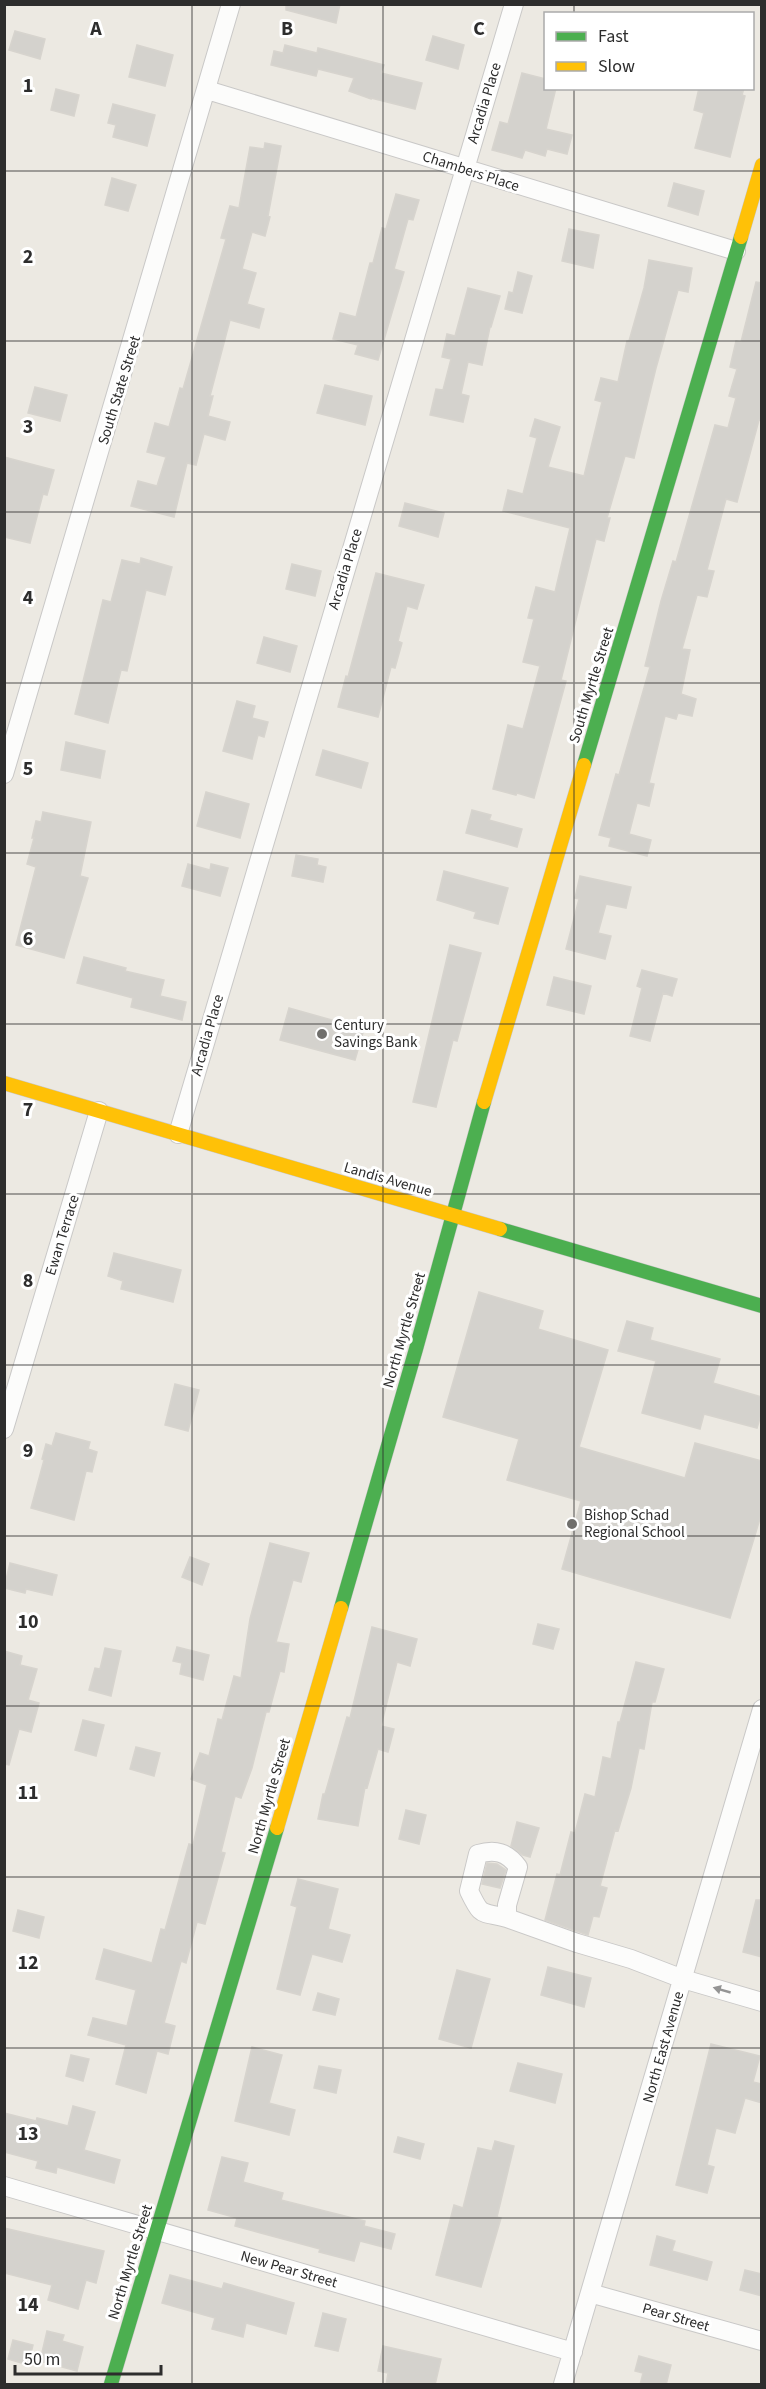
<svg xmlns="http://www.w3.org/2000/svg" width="766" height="2389" viewBox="0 0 766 2389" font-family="'Source Sans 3',sans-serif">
	<rect width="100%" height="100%" fill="#ece9e2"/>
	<!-- building -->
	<path fill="#d4d2cd" stroke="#d7d4ce" stroke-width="1.5" d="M286,4H340L336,23L286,10Z
		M15,31L45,39L40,59L9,50Z
		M433,36L464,45L458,69L426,60Z
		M137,45L173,55L165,86L129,77Z
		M285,45L317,53L318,48L384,65L381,73L422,83L415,109L371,98V99L349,91L354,78L318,69L316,76L271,65L274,51L283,53Z
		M522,73L546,79V88H556L546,129L572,135L567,154L547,149L545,156L525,150L522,158L492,150L500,122L508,124Z
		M699,88H744L742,95L745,96L730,157L695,148L704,113L694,110Z
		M56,89L79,95L74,116L51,110Z
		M113,104L155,115L147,146L113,137L116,125L108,123Z
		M265,143L281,146L268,216L270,217L265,236L252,232L242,269L256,273L247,304L264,309L259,328L230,320L210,396H213L208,416L230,422L225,440L204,434L196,465L187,463L174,517L131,506L138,481L157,486L166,457L147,452L155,423L169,427L180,388L183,389L226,239L221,238L230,206L239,208L250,147L264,149Z
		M112,178L136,185L128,211L105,205Z
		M674,183L704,191L698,215L668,206Z
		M396,194L419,200L413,220L408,219L394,269L404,272L378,360L355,354L358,345L333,339L340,313L356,317L370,263H373L382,228L386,229Z
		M569,229L599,235L593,268L562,261Z
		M649,260L692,268L688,292L678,290L656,368L634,458L625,456L607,518H610L604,541L596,539L561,680L566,681L534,798L517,793L516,795L493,789L508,725L523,729L540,666L523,662L534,619L528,618L536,587L555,592L570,528L503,511L508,490L523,494L537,438L530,436L535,419L560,427L548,467L584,476L602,402L595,400L601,378L618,382L627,341H629L644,288Z
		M518,272L532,276L522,313L505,309L509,292L513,293Z
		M756,282L762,283V421L759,420L737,502L726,499L707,570L714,571L707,597L697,595L682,649L690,650L681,694L696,699L692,716L678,713L676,719L665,716L649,783L654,784L649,806L637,803L629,834L651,840L647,856L609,846L611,838L599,835L616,774L619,775L650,667L645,666L661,601L673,561L676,562L715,425L728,428L736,398L729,396L737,369L730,367L736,341L741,342Z
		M468,288L500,296L491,327H490L482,365L468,362L461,394L469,396L463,422L430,415L436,389L443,390L451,359L442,357L447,334L455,336Z
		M325,385L372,396L365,425L317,413Z
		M35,387L67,395L60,421L28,413Z
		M4,457L54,470L47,495L43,494L30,543L4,537Z
		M405,503L444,513L438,537L399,526Z
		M141,558L172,567L165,595L146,590L127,671L121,670L108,723L75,714L103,600L111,602L122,560L140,564Z
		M292,564L321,571L315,596L286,589Z
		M376,573L424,585L417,609L407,606L398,641L402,643L395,668L391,667L378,717L338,707L346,676L348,677Z
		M264,637L297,646L290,672L257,663Z
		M237,701L255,706L252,718L268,722L264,737L258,735L252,759L223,751Z
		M66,742L105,751L100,778L61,770Z
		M323,750L368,763L361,788L316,775Z
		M206,792L249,804L240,838L197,826Z
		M472,810L491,815L489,820L522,829L517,847L466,833Z
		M43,812L91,822L80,876L88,878L64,958L16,945L36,867L27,864L34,838H32L36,821L41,822Z
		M296,855L318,859L317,865L326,867L323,882L292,876Z
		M188,864L210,870L211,864L228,868L220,896L182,886Z
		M444,871L508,888L498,924L474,918L476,912L437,900Z
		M580,876L631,887L626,908L606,904L598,933L611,936L605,959L566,949L579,899L575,898Z
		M450,945L481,953L457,1041L453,1040L436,1107L413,1102Z
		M84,957L126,968L125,971L164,980L160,996L186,1002L182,1020L131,1007L133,998L77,983Z
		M642,970L677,979L672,996L663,993L650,1041L630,1036L642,988L637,986Z
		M554,977L591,986L584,1014L547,1005Z
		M289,1008L364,1029L355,1060L280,1040Z
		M114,1253L181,1270L173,1302L121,1289L123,1281L108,1276Z
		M479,1292L543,1311L538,1329L608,1350L579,1447L685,1478L695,1443L762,1461V1512L730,1618L562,1569L581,1501L507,1480L519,1439L443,1417Z
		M627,1321L653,1328L650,1340L720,1359L713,1383L762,1397V1412L757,1428L704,1414L700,1429L642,1413L656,1361L618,1351Z
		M175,1384L199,1390L188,1431L165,1425Z
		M56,1433L90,1442L88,1449L97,1452L92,1472L86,1471L74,1520L31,1508L44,1460L42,1459L46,1444L52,1446Z
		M270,1543L309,1553L301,1582L293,1580L276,1642L289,1644L284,1672L280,1671L269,1712H266L252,1768L241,1798L235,1796L221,1852L225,1853L205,1924L197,1922L186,1963L181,1961L164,2023L175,2026L168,2054L157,2051L146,2093L116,2084L126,2045L88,2035L93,2018L127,2026L136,1990L96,1979L104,1949L152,1963L161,1929L165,1930L189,1844L193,1845L207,1785L191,1779L200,1753L209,1756L218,1719L222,1720L234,1676L241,1678L250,1619Z
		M190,1557L209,1564L202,1585L182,1577Z
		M10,1563L57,1575L52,1595L26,1589L25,1593L4,1588Z
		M538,1624L559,1629L553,1649L533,1644Z
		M372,1627L417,1639L410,1666L397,1662L381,1726L394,1729L388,1752L378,1749L367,1788L365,1787L358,1826L318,1819L323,1794H325L347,1717L350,1718Z
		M177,1647L209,1655L203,1680L180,1674L182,1663L173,1661Z
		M105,1648L121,1651L111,1696L89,1690L95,1668L100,1669Z
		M4,1651L22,1656L20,1665L37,1669L28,1700L39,1703L31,1732L19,1729L9,1765L4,1764Z
		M636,1662L664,1669L655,1702H652L644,1749L639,1748L631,1788L618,1831L615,1830L600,1886L607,1888L599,1917L593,1916L588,1935L545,1920L557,1874L560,1875L571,1832L575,1833L585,1794L595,1797L603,1757L611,1759L618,1722H620Z
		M83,1720L104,1725L96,1756L75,1750Z
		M136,1747L160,1753L154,1776L130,1769Z
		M406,1810L426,1815L419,1844L399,1839Z
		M517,1822L539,1828L530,1857L523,1855L511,1846Z
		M487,1863L497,1864L506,1870L500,1888L482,1884Z
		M298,1879L338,1889L328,1929L350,1935L342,1962L312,1954L300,1995L277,1989L297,1907L291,1905Z
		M756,1900H762V1957L743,1952Z
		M18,1910L44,1917L39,1938L13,1931Z
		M548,1967L591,1978L584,2007L541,1995Z
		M457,1970L490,1979L471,2048L439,2039Z
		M318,1993L339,1999L335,2015L313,2010Z
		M711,2044L760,2056L753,2082L762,2084V2103L745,2098L735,2133L716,2128L707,2165L714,2167L707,2193L676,2185Z
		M252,2047L282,2055L269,2103L295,2110L289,2135L235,2121Z
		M71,2055L89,2059L83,2081L66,2076Z
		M518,2063L562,2074L555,2103L510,2091Z
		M319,2066L341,2070L336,2093L314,2088Z
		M73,2106L95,2112L84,2150L120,2160L114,2183L57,2167L56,2173L36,2168L38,2161L4,2152V2113L36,2121L37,2118L68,2126Z
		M398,2137L424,2144L420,2159L394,2152Z
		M495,2141L514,2146L497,2217L501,2218L481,2287L436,2275L454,2205L463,2208L478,2148L492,2151Z
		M222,2157L248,2163L243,2182L283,2193L281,2200L365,2221L364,2226L395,2234L391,2249L360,2241L354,2261L319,2252L320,2249L235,2226L237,2218L208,2210Z
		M4,2228L104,2251L96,2283L86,2280L78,2309L48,2300L52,2285L4,2273Z
		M657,2236L675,2241L672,2251L712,2262L707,2280L650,2265Z
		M745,2270L762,2274V2296L740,2290Z
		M170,2275L222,2289L224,2283L294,2303L286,2334L246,2323L243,2337L212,2329L215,2318L162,2303Z
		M323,2313L346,2319L338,2351L315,2346Z
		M47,2331L64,2335L62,2341L83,2347L77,2371L40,2361Z
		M13,2340L33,2345L28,2365L8,2359Z
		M383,2346L441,2359L435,2385H386L388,2373L378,2371Z
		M639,2356L671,2365L666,2385H640L643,2373L635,2371Z"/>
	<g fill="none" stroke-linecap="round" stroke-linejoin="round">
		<defs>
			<path id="street" d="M207,90L736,251
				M4,774L231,4
				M178,1134L514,4
				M4,1429L99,1111
				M507,1918C480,1911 482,1918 469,1891L478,1854C495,1849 507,1852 518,1867L507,1905V1918L577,1943L631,1959L683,1979L762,2002
				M4,2186L573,2352
				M590,2293L762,2341
				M563,2384L762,1709"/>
			<path id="fast" d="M584,765L741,237
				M500,1229L762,1306
				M341,1608L416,1349L484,1102
				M111,2384L277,1828"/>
			<path id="slow" d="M741,237L762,165
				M4,1083L500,1229
				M484,1102L584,765
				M277,1828L341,1608"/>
		</defs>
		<!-- street casing -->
		<use href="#street" stroke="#c9c8c7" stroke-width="20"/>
		<!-- fast casing -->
		<use href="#fast" stroke="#c9c8c7" stroke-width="15"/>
		<!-- slow casing -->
		<use href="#slow" stroke="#c9c8c7" stroke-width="15"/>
		<!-- street -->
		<use href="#street" stroke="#fcfcfb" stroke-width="18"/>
		<!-- fast -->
		<use href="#fast" stroke="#4caf50" stroke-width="14"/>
		<!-- slow -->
		<use href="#slow" stroke="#ffc107" stroke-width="14"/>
	</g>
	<!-- one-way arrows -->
	<defs><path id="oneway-solid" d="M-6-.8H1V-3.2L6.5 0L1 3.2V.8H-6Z" transform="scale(1.5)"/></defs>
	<use fill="#949494" href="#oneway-solid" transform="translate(722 1990) rotate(-164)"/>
	<!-- grid -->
	<path fill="none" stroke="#2d2d2d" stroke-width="1.5" stroke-opacity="0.55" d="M192,4V2384M383,4V2384M574,4V14M574,88V2384M4,171H762M4,341H762M4,512H762M4,683H762M4,853H762M4,1024H762M4,1194H762M4,1365H762M4,1536H762M4,1706H762M4,1877H762M4,2048H762M4,2218H762"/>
	<!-- markers -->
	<g fill="#706f6c" stroke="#fff" stroke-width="2">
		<circle cx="322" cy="1034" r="6"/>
		<circle cx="572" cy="1524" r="6"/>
	</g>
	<g text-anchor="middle" stroke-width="6" stroke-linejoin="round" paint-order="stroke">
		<!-- street labels -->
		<g font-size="15" fill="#2d2d2d" stroke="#fff">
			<text transform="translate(484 103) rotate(-73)" y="5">Arcadia Place</text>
			<text transform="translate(471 171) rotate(18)" y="5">Chambers Place</text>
			<text transform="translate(119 390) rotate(-73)" y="5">South State Street</text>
			<text transform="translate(345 569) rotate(-73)" y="5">Arcadia Place</text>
			<text transform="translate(591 685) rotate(-73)" y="5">South Myrtle Street</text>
			<text transform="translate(207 1035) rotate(-74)" y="5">Arcadia Place</text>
			<text transform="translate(388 1179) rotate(16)" y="5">Landis Avenue</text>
			<text transform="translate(62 1235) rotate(-73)" y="5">Ewan Terrace</text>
			<text transform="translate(404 1330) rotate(-74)" y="5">North Myrtle Street</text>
			<text transform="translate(269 1796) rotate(-74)" y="5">North Myrtle Street</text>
			<text transform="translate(663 2047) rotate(-74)" y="5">North East Avenue</text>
			<text transform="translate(130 2262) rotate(-73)" y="5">North Myrtle Street</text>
			<text transform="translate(289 2269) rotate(16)" y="5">New Pear Street</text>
			<text transform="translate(676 2317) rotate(16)" y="5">Pear Street</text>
		</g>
		<!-- poi labels -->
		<g font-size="15" fill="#2d2d2d" stroke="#fff" text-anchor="start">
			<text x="334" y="1030">Century<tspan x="334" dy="17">Savings Bank</tspan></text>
			<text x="584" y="1520">Bishop Schad<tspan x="584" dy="17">Regional School</tspan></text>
		</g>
	</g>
	<g font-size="20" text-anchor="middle" font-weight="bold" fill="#2d2d2d" stroke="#fff" stroke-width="6" stroke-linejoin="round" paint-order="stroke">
		<text x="96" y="35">A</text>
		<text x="287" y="35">B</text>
		<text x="479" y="35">C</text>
		<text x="28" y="92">1</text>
		<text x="28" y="263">2</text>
		<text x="28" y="433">3</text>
		<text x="28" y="604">4</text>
		<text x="28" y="775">5</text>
		<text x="28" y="945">6</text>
		<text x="28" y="1116">7</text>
		<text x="28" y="1287">8</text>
		<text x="28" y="1457">9</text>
		<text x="28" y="1628">10</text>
		<text x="28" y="1799">11</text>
		<text x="28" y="1969">12</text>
		<text x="28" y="2140">13</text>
		<text x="28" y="2311">14</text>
	</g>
	<!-- border -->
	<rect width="766" height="2389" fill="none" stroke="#2d2d2d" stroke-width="12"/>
	<!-- legend -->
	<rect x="544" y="12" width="210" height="78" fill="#ffffff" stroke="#ababab" stroke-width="1.5"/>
	<rect x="556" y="32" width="30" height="9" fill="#4caf50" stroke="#ababab" stroke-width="1.5"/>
	<text x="598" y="42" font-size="18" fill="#2d2d2d">Fast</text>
	<rect x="556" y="62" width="30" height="9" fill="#ffc107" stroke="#ababab" stroke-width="1.5"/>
	<text x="598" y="72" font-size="18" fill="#2d2d2d">Slow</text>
	<!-- scale -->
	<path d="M15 2365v9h146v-9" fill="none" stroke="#2d2d2d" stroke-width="3"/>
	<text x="24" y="2365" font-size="18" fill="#2d2d2d" stroke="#ffffff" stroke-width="4.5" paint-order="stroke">50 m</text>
</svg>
